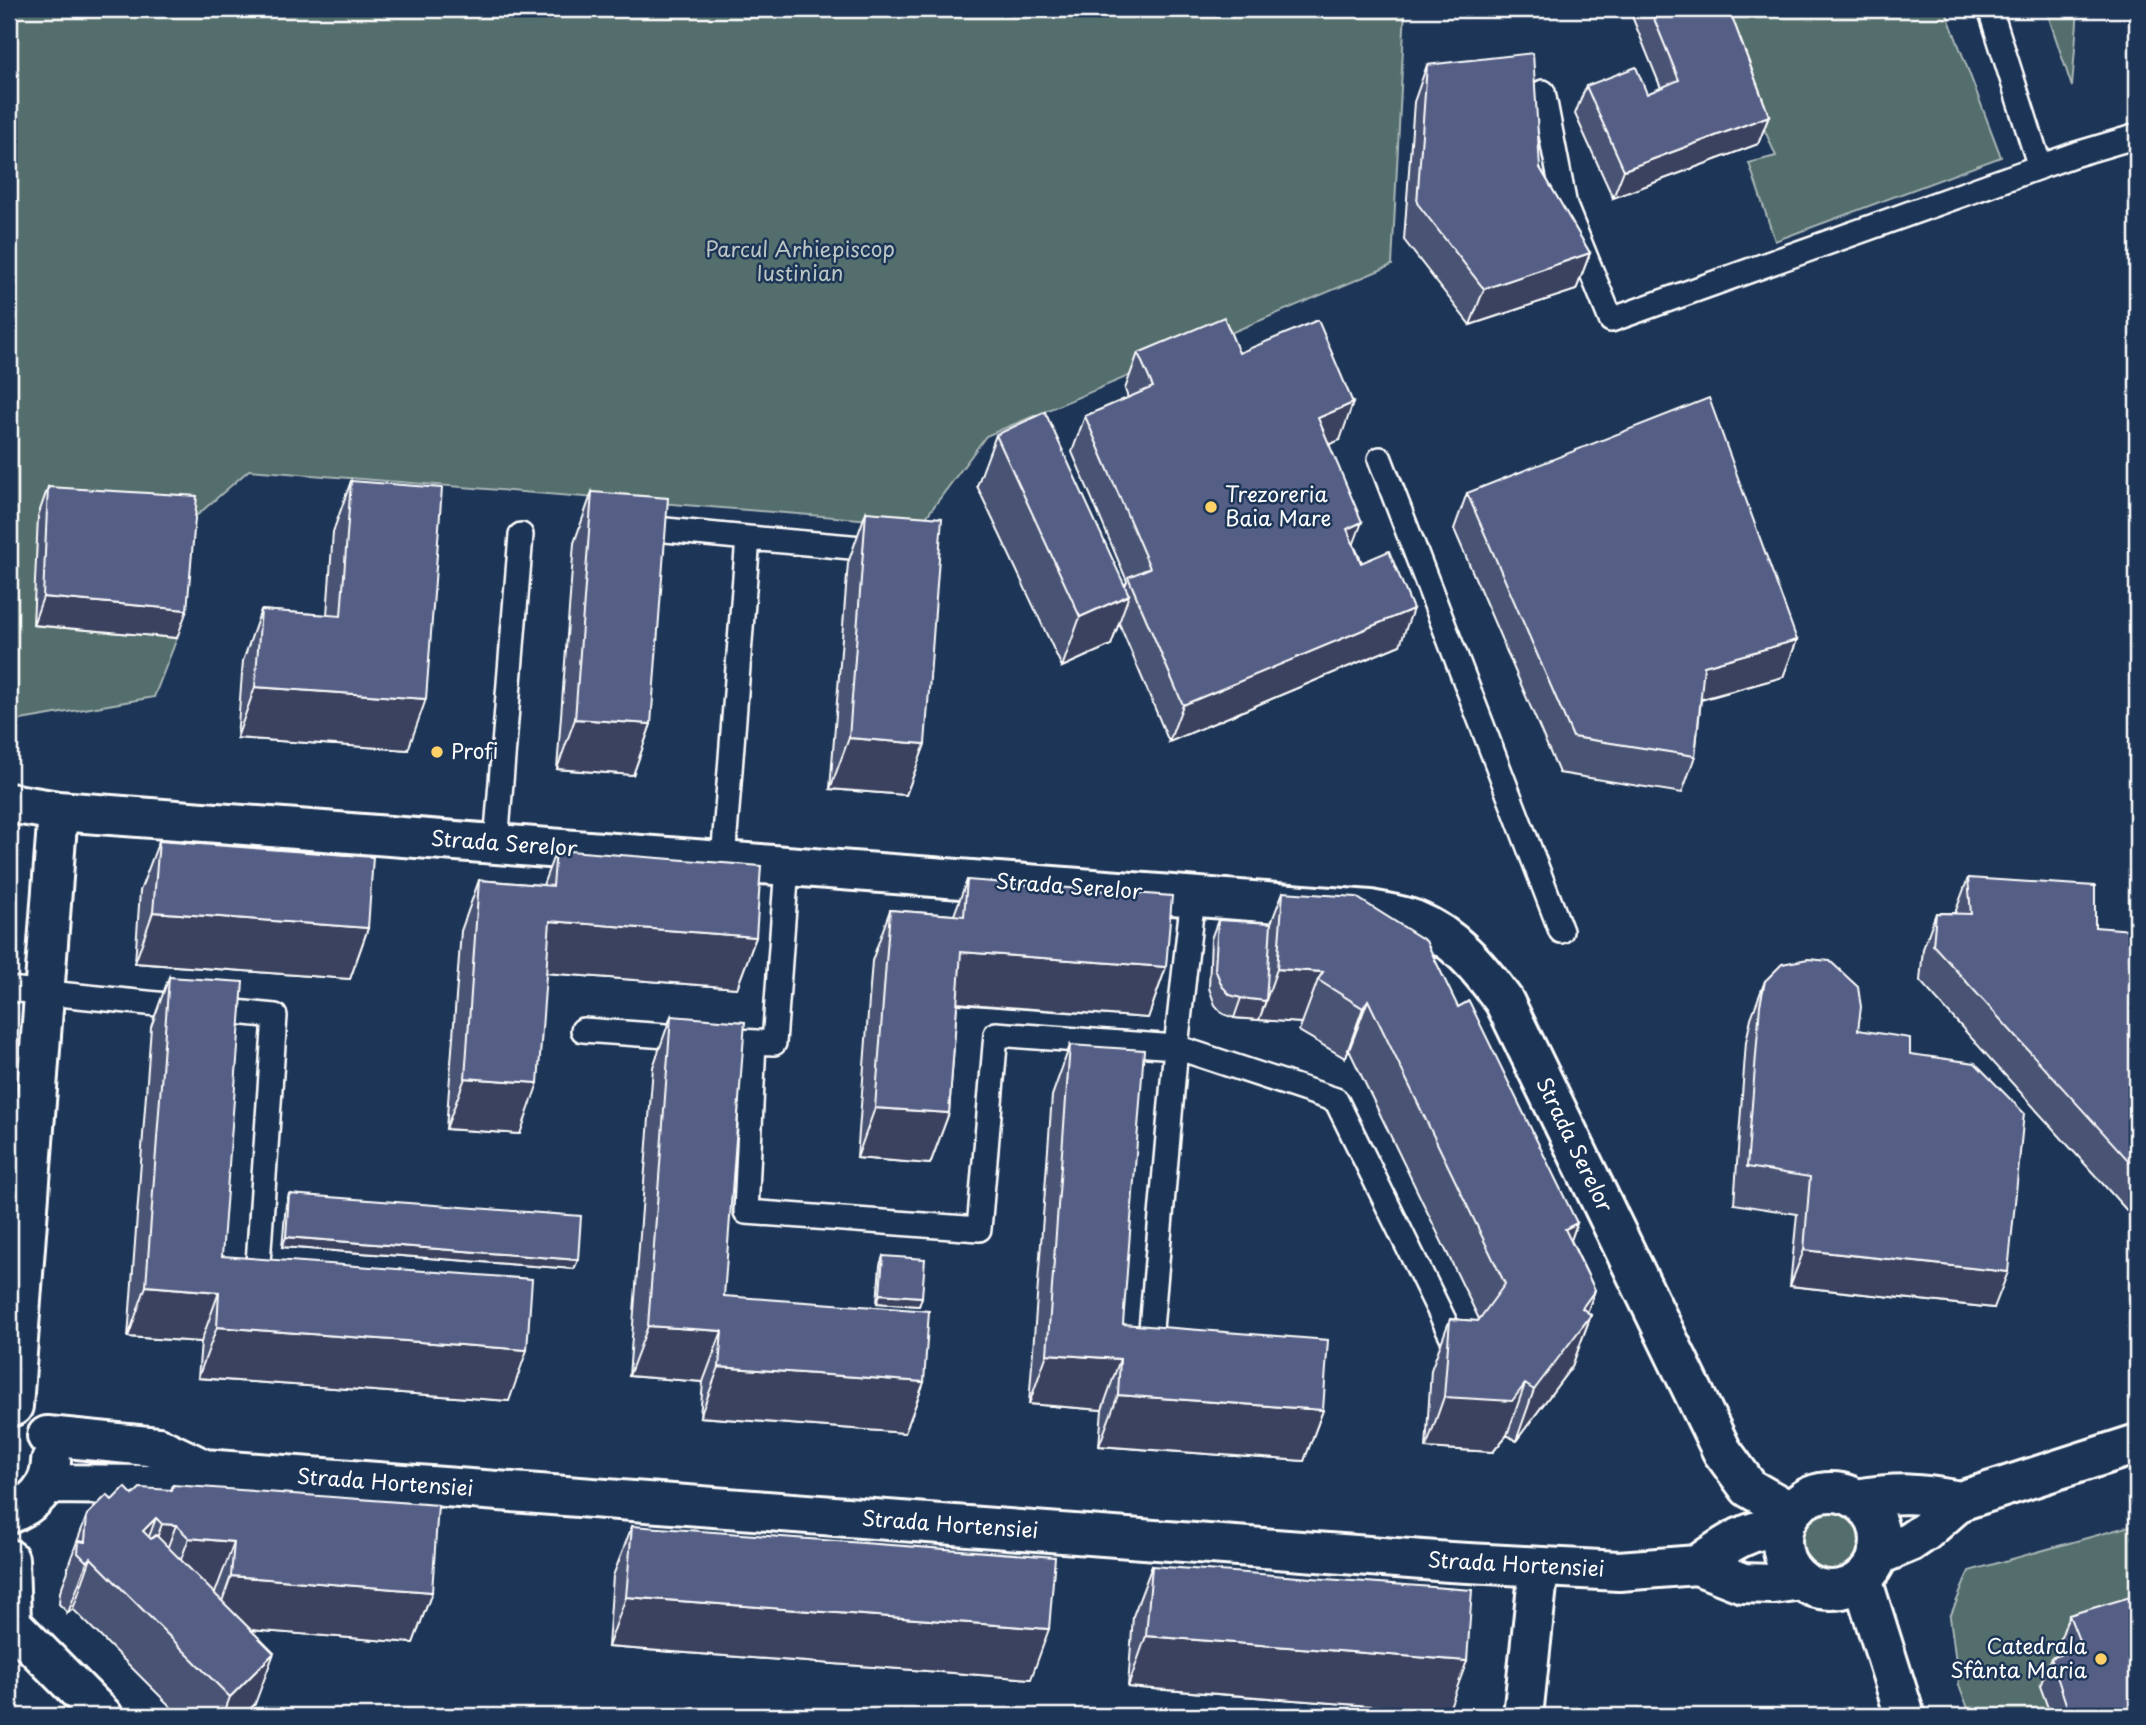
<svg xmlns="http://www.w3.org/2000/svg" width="2146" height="1725" viewBox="0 0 2146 1725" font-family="'Playpen Sans',sans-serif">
	<rect width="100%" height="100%" fill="#1d3557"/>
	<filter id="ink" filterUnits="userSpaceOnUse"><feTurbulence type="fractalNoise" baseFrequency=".0143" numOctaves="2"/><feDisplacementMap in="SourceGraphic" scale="14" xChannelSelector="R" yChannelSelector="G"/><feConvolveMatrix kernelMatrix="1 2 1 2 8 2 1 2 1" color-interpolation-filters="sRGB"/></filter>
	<g filter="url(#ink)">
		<!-- green -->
		<path fill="#536e6c" stroke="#a9b6b6" stroke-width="2" d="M9,9H1405L1392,265L986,436L921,524L249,470L187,524L177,638L154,697L9,722Z
			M1712,9H1945L2001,157L1775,241L1749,163L1776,156Z
			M2046,9H2078L2072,87Z
			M1801 1541a29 29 0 1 1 58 0a29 29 0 1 1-58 0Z
			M2137,1524V1716H1971L1959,1685L1950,1617L1969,1571Z"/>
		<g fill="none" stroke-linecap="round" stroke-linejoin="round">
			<defs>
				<path id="service" d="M1990,9L2040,167
					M1543,92L1565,206L1611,320L2073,155L2137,136
					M1380,459L1561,931
					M635,527L748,538L723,861
					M748,538L885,550
					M496,844L521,535
					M9,989L275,1016L257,1278L269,1279
					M583,1030L694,1038
					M738,1041L774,1043L787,866
					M754,1042L746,1212L979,1229L996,1034L1176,1047L1336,1100L1458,1349
					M1150,1340L1176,1047L1193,896"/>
				<path id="minor" d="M9,803L58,811L1371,910C1385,913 1401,915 1414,920C1454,936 1479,967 1504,1001L1722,1451L1749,1488L1791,1512
					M13,1406L58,811
					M47,1436L158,1447L204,1469
					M46,1484L150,1485L204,1469L1450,1562L1619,1571L1697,1565L1743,1583L1773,1584L1801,1580
					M1782 1541a49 49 0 1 1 98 0a49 49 0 1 1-98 0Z
					M1856,1499C1898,1492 1919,1493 1960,1501
					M9,1514C32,1505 51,1488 51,1461
					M1877,1556L1910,1542L1926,1531L1960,1501L2137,1444
					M9,1559L11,1622L9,1625
					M1697,1565C1729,1543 1744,1531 1784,1525
					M1862,1579L1905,1716
					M9,1621L103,1716
					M1523,1716L1539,1567"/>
			</defs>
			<!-- service casing -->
			<use href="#service" stroke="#fff" stroke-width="28"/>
			<!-- minor casing -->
			<use href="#minor" stroke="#fff" stroke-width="44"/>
			<!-- service -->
			<use href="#service" stroke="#1d3557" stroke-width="23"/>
			<!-- minor -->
			<use href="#minor" stroke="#1d3557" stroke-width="38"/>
		</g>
		<!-- wall -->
		<path fill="#485273" stroke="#fff" stroke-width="2" d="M1629,9H1729L1769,116L1758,144L1613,198L1575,114L1586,86L1647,94L1661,88Z
			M1427,65L1540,168L1590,253L1576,290L1470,325L1404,240L1414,102Z
			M1138,353H1239L1340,440L1329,444L1354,545L1400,645L1169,742L1119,623L1111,645L1062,667L977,486L996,435L1125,586L1127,581L1072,452L1085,416L1128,398L1125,389Z
			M351,481L408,750L237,738L243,661L261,610L327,615L333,532Z
			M48,487L177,638L33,625L38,516Z
			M592,492L651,724L633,775L557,769L574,543Z
			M1467,493L1797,640L1783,677L1701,700L1695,756L1682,793L1559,773L1454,529Z
			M866,512L925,744L906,795L830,789L848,563Z
			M159,841L368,928L350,979L135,963L140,891Z
			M556,850L756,937L737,988L546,973L520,1134L446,1129L461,931L479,880L543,885Z
			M1968,878L2095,927L2130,946L2137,947V1194L2130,1214L1920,981L1923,949L1936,913H1955Z
			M967,880L1166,967L1148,1018L957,1004L949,1113L930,1164L857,1158L872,961L890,910L954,915Z
			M1283,892L1458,1007L1577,1223L1571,1240L1595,1290L1587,1312L1591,1315L1572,1366L1516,1441L1507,1435L1493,1452L1426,1448L1431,1370L1450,1319L1478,1321L1479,1319L1349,1050L1345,1058L1299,1031L1302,1023L1234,1018L1223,1014L1215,1005L1209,988L1211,939L1218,920L1271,923Z
			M169,977L222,1256L509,1401L198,1378L201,1342L128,1337L151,1027Z
			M1765,981L1858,1030L1910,1054L1994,1308L1790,1286L1797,1214L1734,1204L1746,1042L1751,1018Z
			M671,1016L724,1296L924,1382L905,1433L700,1417L703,1382L629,1376L653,1067Z
			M1070,1045L1123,1324L1323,1410L1304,1461L1099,1446L1102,1410L1029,1404L1052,1096Z
			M289,1194L578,1260L574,1269L282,1247L286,1204Z
			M883,1256L922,1297L919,1306L877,1303L880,1265Z
			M173,1485L432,1592L413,1643L251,1630L255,1704L243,1716H180L73,1609L68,1613L59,1604L60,1592L68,1571V1566L87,1515L112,1500L133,1495L171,1490Z
			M632,1526L1031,1679L608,1647L613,1576Z
			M1152,1566L1448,1712L1128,1687L1133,1616Z
			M2069,1615L2137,1716H2051L2040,1686L2051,1658L2063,1654L2059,1643Z"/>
		<!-- shaded-wall -->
		<path fill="#3b425e" stroke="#fff" stroke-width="2" d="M1769,116L1758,144L1613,198L1624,170Z
			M1590,253L1576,290L1470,325L1484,289Z
			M1353,403L1340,440L1304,455L1318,418Z
			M1362,522L1348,559L1347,529Z
			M1129,595L1111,645L1062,667L1080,617Z
			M43,597L187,610L177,638L33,625Z
			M1413,609L1400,645L1169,742L1183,705Z
			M1797,640L1783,677L1691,702L1704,666Z
			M255,687L426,699L408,750L237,738Z
			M575,719L651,724L633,775L557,769Z
			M849,738L925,744L906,795L830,789Z
			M153,912L368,928L350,979L135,963Z
			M550,921L756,937L737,988L532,972Z
			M961,952L1166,967L1148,1018L943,1002Z
			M1277,969L1323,972L1318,980L1302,1023L1259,1020Z
			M1241,998L1266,1001L1259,1020L1234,1018Z
			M1368,1000L1349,1050L1345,1058L1363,1008Z
			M465,1078L538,1083L520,1134L446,1129Z
			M875,1108L949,1113L930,1164L857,1158Z
			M1577,1223L1559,1274L1565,1229Z
			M286,1237L578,1260L574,1269L282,1247Z
			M1804,1250L2008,1272L1994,1308L1790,1286Z
			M146,1286L219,1292L201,1342L128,1337Z
			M1595,1290L1582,1327L1591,1315L1572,1366L1516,1441L1534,1390L1582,1308Z
			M880,1294L922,1297L919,1306L877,1303Z
			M648,1326L722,1331L703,1382L629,1376Z
			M217,1327L527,1350L509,1401L198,1378Z
			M1047,1354L1120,1359L1102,1410L1029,1404Z
			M719,1367L924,1382L905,1433L700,1417Z
			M1525,1384L1507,1435L1493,1452L1426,1448L1444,1397Z
			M1118,1395L1323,1410L1304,1461L1099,1446Z
			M156,1518L137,1569L143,1531Z
			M162,1524L176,1525L157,1576L144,1575Z
			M189,1538L234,1542L215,1593L170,1589Z
			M91,1558L73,1609L68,1613L87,1562Z
			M231,1576L432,1592L413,1643L213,1627Z
			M626,1597L1049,1629L1031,1679L608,1647Z
			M1146,1636L1467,1661L1448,1712L1128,1687Z
			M274,1653L255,1704L243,1716H223L230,1697Z"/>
		<!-- building -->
		<path fill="#545f86" stroke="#fff" stroke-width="2" d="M1650,9H1729L1769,116L1624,170L1586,86L1636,67L1647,94L1679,80Z
			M1533,53L1540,168L1590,253L1484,289L1417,203L1427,65Z
			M1224,317L1239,353L1318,320L1353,403L1318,418L1362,522L1347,529L1361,563L1389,551L1413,609L1183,705L1128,577L1150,568L1085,416L1153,387L1138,353Z
			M1709,398L1797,640L1704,666L1695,756L1573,737L1467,493Z
			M1045,412L1129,595L1080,617L996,435Z
			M351,481L442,488L426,699L255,687L261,610L341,616Z
			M48,487L197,496L187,610L43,597Z
			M592,492L668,498L651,724L575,719Z
			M866,512L942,518L925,744L849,738Z
			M159,841L373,857L368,928L153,912Z
			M556,850L761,866L756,937L550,921L538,1083L465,1078L479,880L553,886Z
			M1968,878L2095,886V927L2132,930L2130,946L2137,947V1170L1933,945L1936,913L1971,914Z
			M967,880L1172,896L1166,967L961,952L949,1113L875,1108L890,910L964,916Z
			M1283,892L1356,897L1426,941L1458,1007L1469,1001L1577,1223L1565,1229L1595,1290L1582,1308L1591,1315L1534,1390L1525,1384L1512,1401L1444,1397L1450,1319L1478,1321L1505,1284L1368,1000L1363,1008L1318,980L1323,972L1277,969Z
			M1218,920L1271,923L1266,1001L1241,998L1230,995L1222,986L1215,969Z
			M1808,959L1830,961L1858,987L1861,1007L1858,1030L1910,1038V1054L1975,1063L2024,1113L2008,1272L1804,1250L1810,1177L1747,1167L1760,1005L1765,981L1782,964Z
			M169,977L243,982L222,1256L532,1279L527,1350L217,1327L219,1292L146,1286Z
			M671,1016L745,1022L724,1296L929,1311L924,1382L719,1367L722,1331L648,1326Z
			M1070,1045L1144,1050L1123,1324L1328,1340L1323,1410L1118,1395L1120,1359L1047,1354Z
			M289,1194L581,1216L578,1260L286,1237Z
			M883,1256L925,1259L922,1297L880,1294Z
			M173,1485L438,1505L432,1592L231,1576L234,1542L189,1538L176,1525L162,1524L156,1518L143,1531L151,1539L156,1535L274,1653L230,1697L91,1558L87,1562L78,1553L79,1541L85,1542L87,1515L107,1495L112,1500L125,1487L133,1495L140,1488L172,1490Z
			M632,1526L1055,1557L1049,1629L626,1597Z
			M1152,1566L1472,1590L1467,1661L1146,1636Z
			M2137,1595V1716H2070L2051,1658L2082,1648L2069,1615Z
			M1638,1711L1673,1716H1637Z"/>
	</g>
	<!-- markers -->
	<g fill="#ffd166" stroke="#1d3557" stroke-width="2.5">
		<circle cx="1211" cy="507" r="7"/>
		<circle cx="437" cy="752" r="7"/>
		<circle cx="2101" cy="1659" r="7"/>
	</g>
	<g text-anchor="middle" stroke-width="5" stroke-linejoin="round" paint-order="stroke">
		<!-- park labels -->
		<g font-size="21" fill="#bac5c4" stroke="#1d3557">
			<text x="800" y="257">Parcul Arhiepiscop<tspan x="800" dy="24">Iustinian</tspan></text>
		</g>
		<!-- poi labels -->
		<g font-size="21" fill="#fff" stroke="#1d3557" text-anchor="start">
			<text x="1225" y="502">Trezoreria<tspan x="1225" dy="24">Baia Mare</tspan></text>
			<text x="451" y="759">Profi</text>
			<text x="2087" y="1654" text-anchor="end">Catedrala<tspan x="2087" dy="24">Sfânta Maria</tspan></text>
		</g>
		<!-- street labels -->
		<g font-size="21" fill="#fff" stroke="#1d3557">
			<text transform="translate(504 844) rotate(4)" y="7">Strada Serelor</text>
			<text transform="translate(1069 887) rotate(4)" y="7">Strada Serelor</text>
			<text transform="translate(1574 1145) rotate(64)" y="7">Strada Serelor</text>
			<text transform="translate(385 1483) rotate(4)" y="7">Strada Hortensiei</text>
			<text transform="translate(950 1525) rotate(4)" y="7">Strada Hortensiei</text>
			<text transform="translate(1516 1565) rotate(3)" y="7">Strada Hortensiei</text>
		</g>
	</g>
	<!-- margin -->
	<rect width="2146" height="1725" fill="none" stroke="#1d3557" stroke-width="35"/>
	<rect x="18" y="18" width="2111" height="1690" fill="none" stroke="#fff" stroke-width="2.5" filter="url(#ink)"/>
</svg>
